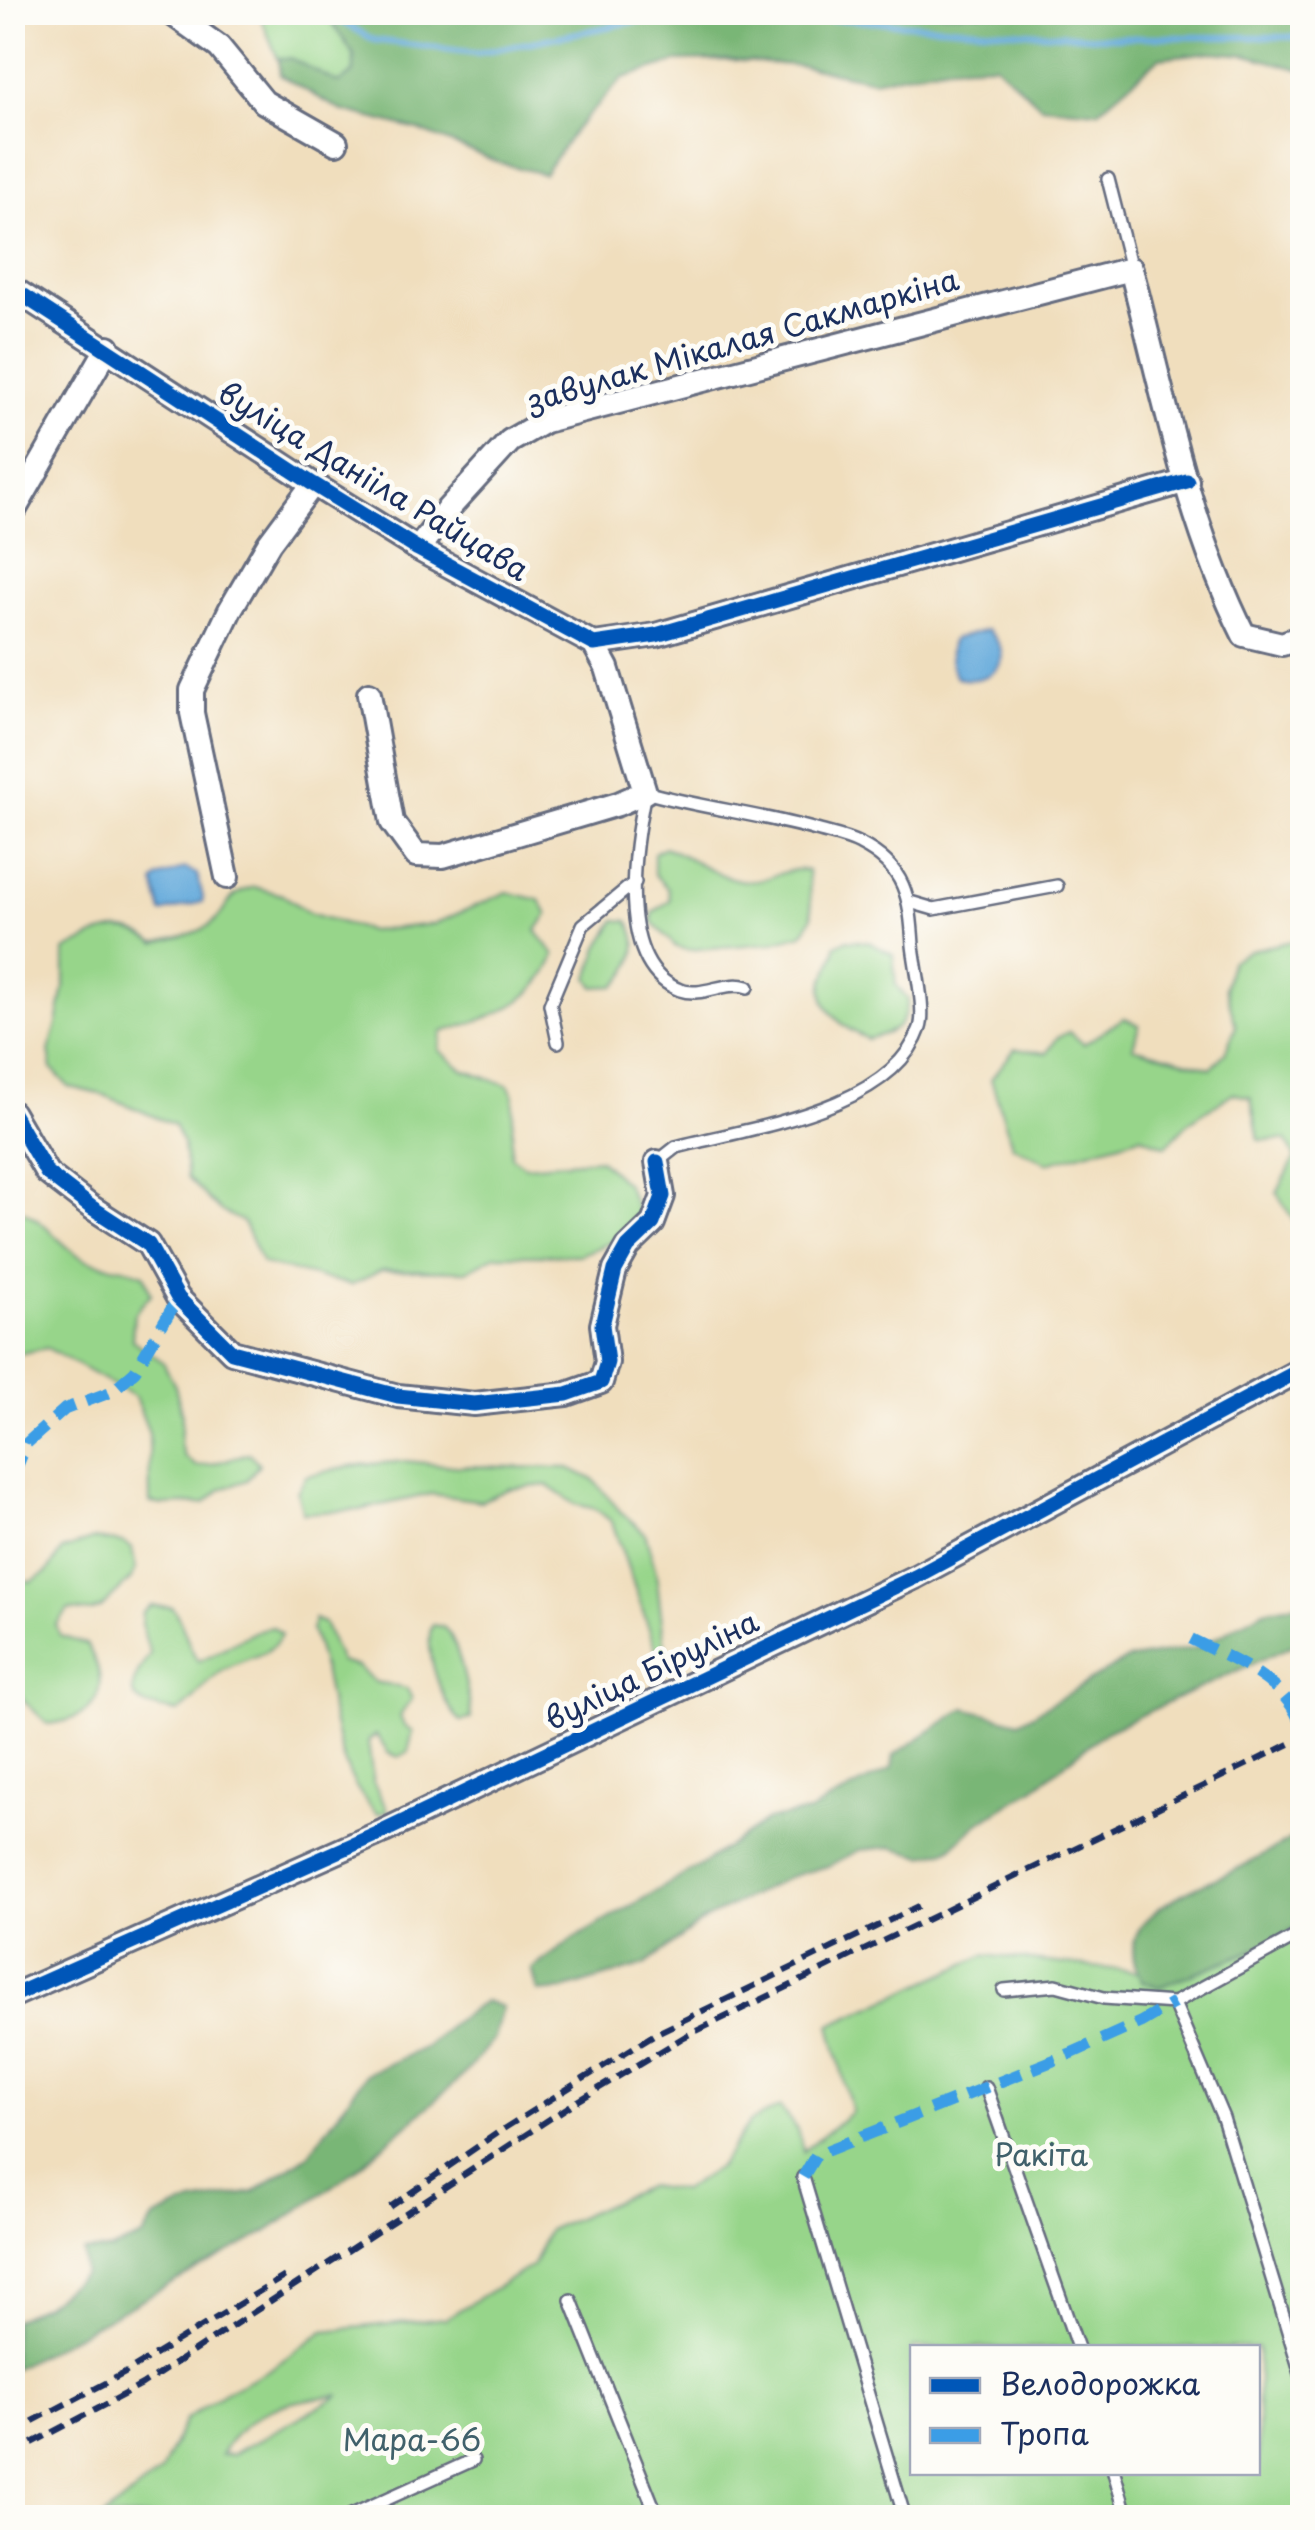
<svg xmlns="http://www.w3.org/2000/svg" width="1315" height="2530" viewBox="0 0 1315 2530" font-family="'Playpen Sans',sans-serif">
	<rect width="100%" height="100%" fill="#fdfcf7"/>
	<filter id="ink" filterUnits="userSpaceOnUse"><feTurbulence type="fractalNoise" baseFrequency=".01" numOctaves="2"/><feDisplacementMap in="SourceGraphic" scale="20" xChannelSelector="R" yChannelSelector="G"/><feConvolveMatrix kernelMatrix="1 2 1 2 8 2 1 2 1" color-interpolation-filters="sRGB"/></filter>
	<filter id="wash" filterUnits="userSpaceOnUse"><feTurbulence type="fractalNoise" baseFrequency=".0048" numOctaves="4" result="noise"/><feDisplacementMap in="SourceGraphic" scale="40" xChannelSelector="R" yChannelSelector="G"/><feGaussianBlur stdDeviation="2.25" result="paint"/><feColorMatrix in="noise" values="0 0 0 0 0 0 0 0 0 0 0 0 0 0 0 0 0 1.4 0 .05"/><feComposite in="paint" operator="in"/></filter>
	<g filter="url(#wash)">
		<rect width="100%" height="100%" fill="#f0debd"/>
		<!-- green -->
		<path fill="#97d58a" stroke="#598274" stroke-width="2.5" fill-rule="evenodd" d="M259,13H334L331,21L354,55V72L339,84L290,58L278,59Z
			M664,847C690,856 718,878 745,881C766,884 786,865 808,871L812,917L803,934L770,943L687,950L676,947L652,921L653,913L670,900L668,889L654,874V853Z
			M254,887L283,895L309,913L370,931L434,924L507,892L540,900L548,915L536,931L555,955C536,1006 491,1017 443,1032L439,1050L463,1070L508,1085L514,1096L511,1156L525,1166L599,1159L626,1184L639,1214L625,1237L579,1255H496L466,1271L382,1270L352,1285L262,1264L243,1222L219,1210L187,1178L183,1145L174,1125L104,1095L69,1087L52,1069L49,1051L57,1024L65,982V951C101,933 117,918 156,943C174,938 196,935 211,924C232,908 222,896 254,887Z
			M616,920L628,921C644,944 633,969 615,986L595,987L589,978L599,947Z
			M1302,939V1235L1277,1193L1295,1158L1286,1140H1259L1251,1098L1233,1093L1190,1121L1166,1146L1141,1136L1048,1163L1012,1145L991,1079L1015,1049L1047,1053L1057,1038L1069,1032L1084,1044L1124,1018L1139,1025L1133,1047L1211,1068L1225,1053L1236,1026L1225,987L1231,961L1251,950Z
			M846,940L869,942L893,955L896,985L908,1000C903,1031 896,1030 868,1039C848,1031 819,1011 823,985C826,971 835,960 836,945Z
			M13,1207C46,1217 63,1252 90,1261C109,1267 126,1266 144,1274L151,1294L134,1314L132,1340L163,1362L175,1386L182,1415L180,1444L184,1456L196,1466L212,1464L249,1453L259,1464L247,1480L221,1489L205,1503L164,1505L150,1503L149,1433L135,1397L47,1348L13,1355Z
			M406,1461L455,1466L569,1468L594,1480L620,1511L645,1533L656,1572L666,1655H658L612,1522L596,1509L575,1504L547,1485L509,1489L481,1501L431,1494L359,1510L303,1513L297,1492L306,1476L350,1466Z
			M94,1539L123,1543L132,1548L136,1569L131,1579L101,1608L91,1612L69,1610L56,1625L60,1636L86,1644C113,1686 99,1719 48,1724L24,1701L13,1681V1577L31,1582L47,1572L62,1550Z
			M151,1606L172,1607C186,1625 186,1644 198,1661C225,1651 245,1631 273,1627L281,1634C273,1656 246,1657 227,1668C207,1679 197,1700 178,1712C129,1704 120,1697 150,1654L141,1624L142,1613Z
			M314,1619L324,1623L340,1662L358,1667L375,1682L407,1689L412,1699L400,1716L404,1726L413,1732L408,1752L399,1757L388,1753L376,1735L368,1741L373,1782L388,1811L378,1814C326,1766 336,1691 311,1630Z
			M432,1625C440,1626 442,1625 447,1631C458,1641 471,1703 471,1719L461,1721C442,1706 423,1648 432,1625Z
			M1302,1917V2517L102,2518L161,2472L185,2420L223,2393L269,2370L324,2331L446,2318L533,2265L548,2230L648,2186L682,2191L719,2167L750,2122L780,2107L798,2131L803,2151L852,2112L830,2025L985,1955L1175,1976ZM912,2348H1258V2472H912ZM340,2395L233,2454L221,2455C250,2405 287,2402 340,2395Z"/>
		<!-- forest -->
		<path fill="#79b676" stroke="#4a726a" stroke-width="2.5" d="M334,12L1302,13V70L1247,55L1211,52L1159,58L1098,111L1041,106L995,64L948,66L873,80L803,66L729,60L679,61L623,78L574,131L544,174L500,163L418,130L340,110L280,75L278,59L290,58L339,83L354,72V55L331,21Z
			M1302,1603V1641L1106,1731L1037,1786L977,1824L950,1849L924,1856L891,1847L860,1850L828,1866L789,1877L704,1920L645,1965L563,1990L538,1992L532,1969L572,1940L703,1864L767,1820L809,1812L892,1768L894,1755L965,1708L1019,1722L1126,1660L1200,1647L1264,1610Z
			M1302,1833V1925L1249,1952L1159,1987L1142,1981C1105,1917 1191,1890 1235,1870C1258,1859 1280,1845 1302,1833Z
			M485,2001L502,2007L494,2038L463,2076L353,2172L267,2232L13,2369V2320L45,2305L84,2274L83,2252L112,2250L143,2237L154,2219L183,2205L254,2192L309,2154L366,2074L426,2047L452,2023Z"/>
		<!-- water -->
		<path fill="#66abdc" stroke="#406d9d" stroke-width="2.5" d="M987,630C1020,659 992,686 956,678C950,665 947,652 953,639Z
			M185,868L197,874L203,897L202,902L162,913L154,883L158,878Z"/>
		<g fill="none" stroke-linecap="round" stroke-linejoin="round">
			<!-- stream -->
			<path stroke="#66abdc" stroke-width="6" d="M325,12L374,40L477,53L662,16L849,20L1102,37H1302"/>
		</g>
	</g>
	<g filter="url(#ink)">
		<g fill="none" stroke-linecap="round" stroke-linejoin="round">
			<defs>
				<path id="lane" d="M1108,179L1131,269
					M910,902L934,909L1057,886
					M558,1042L550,1004L583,925L635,882
					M657,1162L676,1147C749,1128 892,1110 920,1028C926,1010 915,966 913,945C910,898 906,867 860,844C847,837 830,834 816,830C760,814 701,808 645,792C634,845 614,965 680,990C703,998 725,980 748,987
					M1004,1990L1056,1985L1104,1998L1174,2003L1302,1933
					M1174,2003L1223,2118L1302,2377
					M986,2087L1078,2348
					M803,2177L905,2518
					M571,2300L658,2518
					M1114,2472L1127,2518
					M345,2518L473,2460"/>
				<path id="street" d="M170,12L219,47L264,102L336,143
					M12,288L313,484L418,549L594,644L656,635L1187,481
					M12,514L108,347
					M418,549L448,509L510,441L545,421L1131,269C1163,391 1187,522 1244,635L1282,644L1302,637
					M369,694L392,822L416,855L443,856L618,804L645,792L607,668L594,644
					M227,877L192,713V690L230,610L269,543L313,484
					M12,1113L47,1173L91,1207L148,1244L178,1298L232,1352L398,1396L474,1404L567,1394L601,1382L607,1362L602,1325L615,1270L628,1247L653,1223L663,1196L657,1162
					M12,1996L384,1831L915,1577L1302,1369"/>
			</defs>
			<!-- lane casing -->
			<use href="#lane" stroke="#666c7f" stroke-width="16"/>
			<!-- street casing -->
			<use href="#street" stroke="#666c7f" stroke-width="28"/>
			<!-- lane -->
			<use href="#lane" stroke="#fff" stroke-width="11"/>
			<!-- street -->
			<use href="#street" stroke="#fff" stroke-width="22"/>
			<!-- rail -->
			<path stroke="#1b2f5e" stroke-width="6" stroke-dasharray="15 8" stroke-linecap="butt" d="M390,2207L500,2131L655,2034L919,1906
				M12,2432L125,2373L290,2273
				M12,2454L142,2385L568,2107L684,2037L1302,1738"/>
			<!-- quiet -->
			<path stroke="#3b9de6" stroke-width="12" stroke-dasharray="25 12" stroke-linecap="butt" d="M12,1478L27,1443L65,1409L111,1392L135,1371L178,1298
				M1191,1639C1232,1660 1288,1680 1302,1728
				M803,2177L816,2155L1072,2053L1141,2022L1174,2003"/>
			<defs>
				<path id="cycleway" d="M12,288L313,484L418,549L594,644L656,635L1187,481
					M12,1113L47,1173L91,1207L148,1244L178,1298L232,1352L398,1396L474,1404L567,1394L601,1382L607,1362L602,1325L615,1270L628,1247L653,1223L663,1196L657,1162
					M12,1996L384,1831L915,1577L1302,1369"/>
			</defs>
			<!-- cycleway casing -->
			<use href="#cycleway" stroke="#fdfcf7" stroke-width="21"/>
			<!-- cycleway -->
			<use href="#cycleway" stroke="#0057b8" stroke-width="15"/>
		</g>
	</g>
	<g text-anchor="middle" stroke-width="10" stroke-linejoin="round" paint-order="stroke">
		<!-- street labels -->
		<g font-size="30" fill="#1b2f5e" stroke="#fdfcf7">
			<text transform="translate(743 341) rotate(-16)" y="10">завулак Мікалая Сакмаркіна</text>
			<text transform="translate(373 482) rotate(31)" y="10">вуліца Данііла Райцава</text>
			<text transform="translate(652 1671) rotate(-26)" y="10">вуліца Біруліна</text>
		</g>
		<!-- park labels -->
		<g font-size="30" fill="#40616b" stroke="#fdfcf7">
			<text x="1041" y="2166">Ракіта</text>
			<text x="412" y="2451">Мара-66</text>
		</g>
	</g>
	<!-- margin -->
	<rect width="1315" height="2530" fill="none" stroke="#fdfcf7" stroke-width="50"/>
	<!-- legend -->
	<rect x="910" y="2345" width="350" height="130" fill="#fdfcf7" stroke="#a3aaba" stroke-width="2.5"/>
	<rect x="930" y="2378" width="50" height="15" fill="#0057b8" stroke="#a3aaba" stroke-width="2.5"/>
	<text x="1000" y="2395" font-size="30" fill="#1b2f5e">Велодорожка</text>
	<rect x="930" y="2428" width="50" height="15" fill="#3b9de6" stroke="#a3aaba" stroke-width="2.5"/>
	<text x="1000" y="2445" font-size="30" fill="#1b2f5e">Тропа</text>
</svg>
